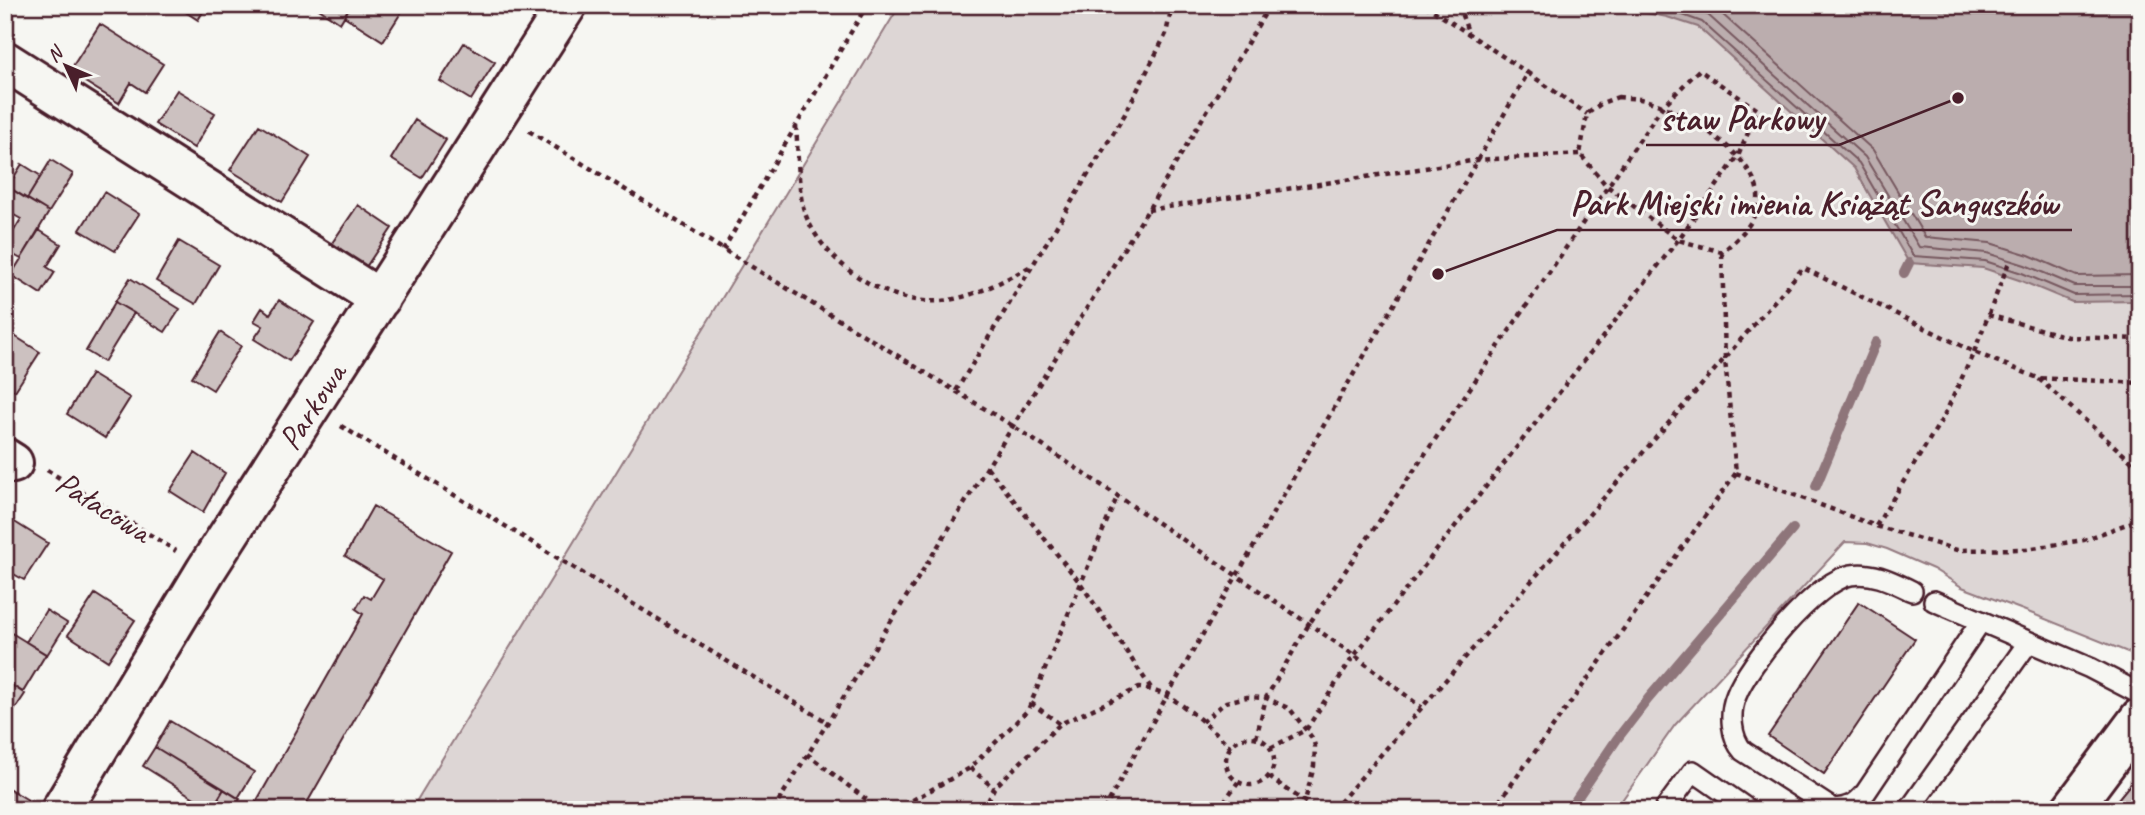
<svg xmlns="http://www.w3.org/2000/svg" width="2145" height="815" viewBox="0 0 2145 815" font-family="Caveat,sans-serif">
	<rect width="100%" height="100%" fill="#f6f6f2"/>
	<filter id="ink" filterUnits="userSpaceOnUse"><feTurbulence type="fractalNoise" baseFrequency=".0143" numOctaves="2"/><feDisplacementMap in="SourceGraphic" scale="14" xChannelSelector="R" yChannelSelector="G"/><feConvolveMatrix kernelMatrix="1 2 1 2 8 2 1 2 1" color-interpolation-filters="sRGB"/></filter>
	<g filter="url(#ink)">
		<!-- green -->
		<path fill="#ddd6d5" stroke="#947a80" stroke-width="2" d="M900,5H2140V657L2023,610L1962,587L1933,569L1887,549L1867,543L1845,542L1675,725L1615,810H411Z"/>
		<!-- water -->
		<path fill="#bbadae" stroke="#8e747a" stroke-width="2" d="M1605,5H2140V301L2072,302L2019,280L1983,268L1909,263L1854,168L1698,27L1667,17Z"/>
		<g fill="none" stroke-linecap="round" stroke-linejoin="round">
			<!-- shore -->
			<path stroke="#77585f" stroke-width="2" d="M1637,5L1669,10L1702,22L1859,163L1913,256L1985,261L2022,273L2074,295L2140,294
				M1681,5L1708,15L1865,157L1919,247L1987,253L2025,265L2075,286H2140
				M1712,5L1873,150L1925,237L1990,243L2029,255L2077,276L2140,275"/>
			<!-- stream -->
			<path stroke="#8e747a" stroke-width="10" d="M1904,273L1909,263
				M1816,486L1876,342
				M1569,810L1617,739L1648,699L1793,529"/>
		</g>
		<!-- building -->
		<path fill="#ccc1c0" stroke="#4a1f2b" stroke-width="2" d="M175,5H207L198,20Z
			M313,5H351L340,23Z
			M351,5H406L383,41L344,16Z
			M100,24L163,64L145,92L131,83L119,103L69,72Z
			M464,43L495,62L471,100L440,81Z
			M177,90L215,113L194,148L155,124Z
			M415,120L446,140L422,178L391,159Z
			M259,125L310,157L282,202L230,170Z
			M51,160L73,174L49,212L27,199Z
			M22,164L41,176L27,199L8,187Z
			M10,188L49,212L21,259L5,250V245L21,219L5,210V196Z
			M104,192L139,214L115,251L80,230Z
			M358,205L392,228L366,267L332,243Z
			M39,230L61,244L47,267L55,272L41,294L11,275Z
			M179,241L219,265L196,304L156,281Z
			M130,278L180,309L165,332L115,302Z
			M279,300L314,322L289,361L254,339L263,326L254,321L262,308L270,314Z
			M115,302L134,313L104,362L86,351Z
			M5,330L40,352L15,391L5,385Z
			M220,332L241,346L213,390L192,377Z
			M91,374L130,398L105,438L67,414Z
			M195,453L225,473L203,512L170,491Z
			M373,506L451,551L303,810H265L255,804L363,614L356,609L364,595L371,599L383,579L345,556Z
			M13,521L48,543L24,580L5,569V534Z
			M95,594L135,620L108,661L68,635Z
			M1859,602L1915,639L1824,774L1768,736Z
			M46,610L67,623L47,655L26,642Z
			M5,629L46,654L23,692L5,681Z
			M5,681L25,694L5,724Z
			M170,721L254,772L238,798L155,747Z
			M155,747L224,789L212,809L143,766Z
			M2136,777L2140,780V810H2109Z
			M5,786L28,800L22,810H5Z
			M224,789L240,799L233,810H211Z"/>
		<g fill="none" stroke-linecap="round" stroke-linejoin="round">
			<defs>
				<path id="service" d="M1912,591C1893,582 1873,571 1851,575C1816,581 1748,664 1736,696C1729,713 1731,738 1743,751L1833,809C1850,808 1856,804 1866,792L1981,621
					M1934,601L2090,668L2140,694
					M1664,810L1693,771L1749,810
					M1909,810L2028,643"/>
				<path id="minor" d="M5,61L380,299
					M5,458L13,463
					M61,810L206,570L567,5
					M2071,810L2140,718"/>
			</defs>
			<!-- service casing -->
			<use href="#service" stroke="#4a1f2b" stroke-width="24"/>
			<!-- minor casing -->
			<use href="#minor" stroke="#4a1f2b" stroke-width="44"/>
			<!-- path -->
			<path stroke="#4a1f2b" stroke-width="4.5" stroke-dasharray="5 5" stroke-linecap="butt" d="M1425,5L1528,73
				M1458,5L1469,34
				M1618,97C1625,98 1633,98 1640,99C1678,107 1753,152 1758,194C1760,219 1740,237 1722,252L1678,240L1606,185L1580,154L1587,114L1602,103Z
				M796,126C798,149 798,187 803,207C818,260 885,306 941,301C972,298 1004,281 1031,266
				M529,131L1013,426L1309,624L1354,655L1421,707
				M1148,210L1477,160L1580,154
				M723,250L867,5
				M1988,315L2068,337L2140,339
				M2039,379L2140,469
				M956,391L1125,114L1166,34L1172,5
				M341,426L827,722
				M987,467L1081,584L1151,688
				M47,470L176,551
				M1736,473L1876,526L1957,550L2026,549L2084,540L2140,519
				M1876,526L1944,416L1974,352L2009,262
				M1031,703L1060,724
				M1202,722L1226,702L1247,697L1266,698L1290,709L1313,739L1315,746L1314,766L1305,801
				M1226 761a24 24 0 1 1 48 0a24 24 0 1 1-48 0Z
				M1256,738L1266,698L1309,624L1662,107L1699,70L1758,110L1738,156L1678,240L1351,660L1306,730L1270,748
				M807,754L880,810
				M970,768L994,788
				M1269,777L1317,810
				M773,810L1148,210L1270,5
				M895,810L970,768L1028,710L1117,497
				M984,810L994,788L1060,724L1139,688C1172,689 1207,726 1231,747
				M1104,810L1167,696L1528,73L1587,114
				M1218,810L1238,782
				M1333,810L1803,268L1974,352L2038,378L2140,383
				M1493,810L1736,473L1725,360L1722,252"/>
			<!-- service -->
			<use href="#service" stroke="#f6f6f2" stroke-width="19"/>
			<!-- minor -->
			<use href="#minor" stroke="#f6f6f2" stroke-width="38"/>
		</g>
	</g>
	<g text-anchor="middle" stroke-width="6" stroke-linejoin="round" paint-order="stroke">
		<!-- street labels -->
		<g font-size="33" fill="#4a1f2b" stroke="#f6f6f2">
			<text transform="translate(311 406) rotate(-57)" y="12">Parkowa</text>
			<text transform="translate(104 506) rotate(32)" y="12">Pałacowa</text>
		</g>
	</g>
	<!-- callouts -->
	<path fill="none" stroke="#4a1f2b" stroke-width="2.5" d="M1958 98L1839 145H1646M1438 274L1557 230H2072"/>
	<g fill="#4a1f2b" stroke="#f6f6f2" stroke-width="2.5">
		<circle cx="1958" cy="98" r="7"/>
		<circle cx="1438" cy="274" r="7"/>
	</g>
	<g font-size="35" text-anchor="middle" font-weight="bold" fill="#4a1f2b" stroke="#f6f6f2" stroke-width="6" stroke-linejoin="round" paint-order="stroke">
		<text x="1742" y="130">staw Parkowy</text>
		<text x="1814" y="215">Park Miejski imienia Książąt Sanguszków</text>
	</g>
	<!-- margin -->
	<rect width="2145" height="815" fill="none" stroke="#f6f6f2" stroke-width="28"/>
	<rect x="14" y="14" width="2117" height="787" fill="none" stroke="#4a1f2b" stroke-width="2.5" filter="url(#ink)"/>
	<!-- north arrow -->
	<g transform="translate(66 66) rotate(314)" stroke="#f6f6f2" stroke-width="5" paint-order="stroke">
	<path d="M0-5L12 26L0 18L-12 26Z" fill="#4a1f2b"/>
	<text y="-10" font-size="19" font-weight="bold" text-anchor="middle" fill="#4a1f2b">N</text>
	</g>
</svg>
